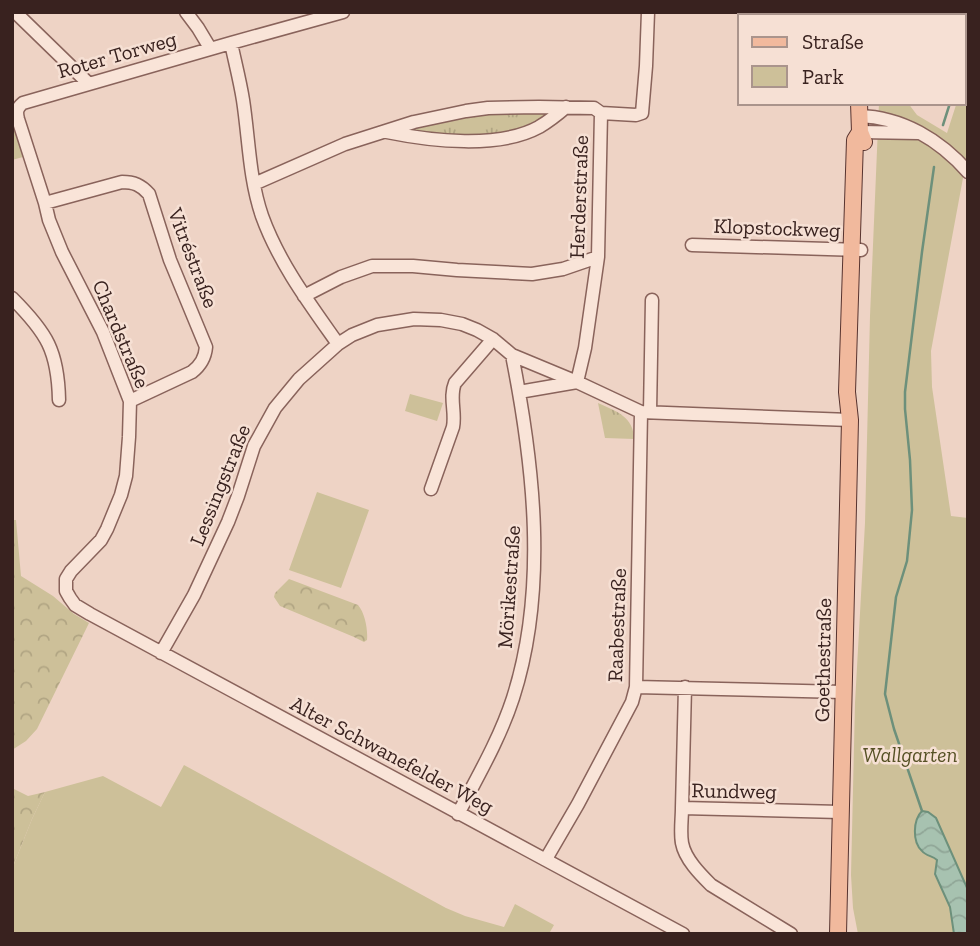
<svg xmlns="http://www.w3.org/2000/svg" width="980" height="946" viewBox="0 0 980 946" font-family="'Zilla Slab',serif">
	<defs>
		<pattern id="grass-tufts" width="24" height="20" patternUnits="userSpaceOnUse" patternTransform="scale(1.75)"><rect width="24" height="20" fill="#cdc099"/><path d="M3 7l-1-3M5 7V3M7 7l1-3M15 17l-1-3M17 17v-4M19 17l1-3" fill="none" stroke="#b1a583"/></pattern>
		<pattern id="forest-crowns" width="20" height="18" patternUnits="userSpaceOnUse" patternTransform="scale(1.75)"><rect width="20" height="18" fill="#cdc099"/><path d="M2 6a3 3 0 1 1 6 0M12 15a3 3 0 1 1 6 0" fill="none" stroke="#b1a583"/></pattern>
		<pattern id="water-waves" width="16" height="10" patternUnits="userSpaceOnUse" patternTransform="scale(1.75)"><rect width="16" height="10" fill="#a7c2b0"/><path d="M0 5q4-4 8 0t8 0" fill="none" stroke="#90a697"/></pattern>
	</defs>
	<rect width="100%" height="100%" fill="#eed3c5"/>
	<!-- grass -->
	<path fill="url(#grass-tufts)" d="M552,112L526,129L512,134L427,137L403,129L465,115Z
		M598,403C616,411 634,417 634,439L605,438Z"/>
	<!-- forest -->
	<path fill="url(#forest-crowns)" d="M12,520H16L21,576L53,596L74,614L89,623L37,729L26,741L12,750Z
		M289,579L358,605C365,613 368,630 367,640L364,642L354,637L280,606L274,597L275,593Z
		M12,788L28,796L45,792L32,819L12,869Z"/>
	<!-- park -->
	<path fill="#cdc099" d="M968,90V151L931,351L932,387L951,516L968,518V890L936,818L922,811C911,823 919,838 922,852L934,857L937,860L934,874L950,907L954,934H858L853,908L851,875L855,703L865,523L870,316L879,103H908L917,115L947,133L956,105L958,103H964V94Z
		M12,120L23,157L12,160Z
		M410,394L443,403L437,421L405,411Z
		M317,492L369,510L341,588L289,570Z
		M184,765L446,908L465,916L504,927L515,904L554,925L550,932L551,934H12V869L32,819L45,792L103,776L161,807Z"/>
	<!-- water -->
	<path fill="url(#water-waves)" stroke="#6d907b" stroke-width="2" d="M922,811L928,812L936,818L968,890V934H954L950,907L935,874L937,860C933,856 926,856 922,851C912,842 913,820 922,811Z"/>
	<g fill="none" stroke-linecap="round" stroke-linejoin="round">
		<!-- stream -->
		<path stroke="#6d907b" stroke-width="2.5" d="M964,84L968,81
			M943,125L950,103
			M922,811L894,729L885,694L896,597L907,561L912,510L910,460L905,409V392L922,252L934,167"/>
		<defs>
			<path id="minor" d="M15,12L88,83
				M186,12L198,28L210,48
				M343,12L231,43L23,103C17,108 16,111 18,119L45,203L49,220L62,252L103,332L130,401L129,437L126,476L121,495L107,529L101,540L71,571L66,579V591L70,598L75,605L90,614L683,934
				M231,43C235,62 240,81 243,100C249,139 249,178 262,216C279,263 309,303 338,344
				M859,116C902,117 940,140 968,172
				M387,132C431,141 499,149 539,127C549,121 558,114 566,107
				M860,132L919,133
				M254,184L345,144L414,122L466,111L488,108L539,107L594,108L601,113
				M45,203L122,182C134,182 141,185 149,194L170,260L206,347C205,358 201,365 192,372L130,401
				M692,245L861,250
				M304,296L341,277L372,266H413L457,270L532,274L563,269L598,257
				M12,298C47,333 58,351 59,400
				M519,392L577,382L585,348L598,257L601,113L636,115L642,113L646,66L648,12
				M650,412L652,300
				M431,489L453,427C456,412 449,397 455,383L493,339
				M161,653L194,595L228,522L238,496L254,446L275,408L299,379L338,344L352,335L377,325L414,319L441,320L462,324L477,330L493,339L512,355L577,382L641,412L850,420
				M636,687L843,692
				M682,808L685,687
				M458,814C478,776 500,738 513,698C548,589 534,466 512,355
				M546,859L578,804L632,702L636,687L641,412
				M791,934L711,885C700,874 685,859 682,843C680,832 682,819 682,808L840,812"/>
			<path id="major" d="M852,12V16
				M859,103L860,132L864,142
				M838,934L850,420L847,392L855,140L860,132"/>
		</defs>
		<!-- minor casing -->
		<use href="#minor" stroke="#89635b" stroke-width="15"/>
		<!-- major casing -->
		<use href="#major" stroke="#57332f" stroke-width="18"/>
		<!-- minor -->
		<use href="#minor" stroke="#f9e4d8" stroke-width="12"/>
		<!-- major -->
		<use href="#major" stroke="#f1b99d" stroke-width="16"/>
	</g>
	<g text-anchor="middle" stroke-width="5" stroke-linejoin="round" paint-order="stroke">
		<!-- street labels -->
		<g font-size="21" fill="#39221f" stroke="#f6e0d4">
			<text transform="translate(117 55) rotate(-16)" y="7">Roter Torweg</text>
			<text transform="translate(579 197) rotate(-88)" y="7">Herderstraße</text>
			<text transform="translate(777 228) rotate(2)" y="7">Klopstockweg</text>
			<text transform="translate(193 258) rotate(69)" y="7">Vitréstraße</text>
			<text transform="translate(121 334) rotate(67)" y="7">Chardstraße</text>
			<text transform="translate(220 485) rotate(-68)" y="7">Lessingstraße</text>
			<text transform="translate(509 587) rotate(-86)" y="7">Mörikestraße</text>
			<text transform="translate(617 625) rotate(-88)" y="7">Raabestraße</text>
			<text transform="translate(823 660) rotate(-89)" y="7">Goethestraße</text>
			<text transform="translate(392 755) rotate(28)" y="7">Alter Schwanefelder Weg</text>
			<text transform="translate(734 791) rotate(1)" y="7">Rundweg</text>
		</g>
		<!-- park labels -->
		<g font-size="21" font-style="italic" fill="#565125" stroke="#f6e0d4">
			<text x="910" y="762">Wallgarten</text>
		</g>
	</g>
	<!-- border -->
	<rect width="980" height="946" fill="none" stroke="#39221f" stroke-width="28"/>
	<!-- legend -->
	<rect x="738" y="14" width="228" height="91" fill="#f6e0d4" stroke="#aa948c" stroke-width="2"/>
	<rect x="752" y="37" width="35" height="10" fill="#f1b99d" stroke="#aa948c" stroke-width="2"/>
	<text x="802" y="49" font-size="21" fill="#39221f">Straße</text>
	<rect x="752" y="66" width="35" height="21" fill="#cdc099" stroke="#aa948c" stroke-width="2"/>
	<text x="802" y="84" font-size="21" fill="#39221f">Park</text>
</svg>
